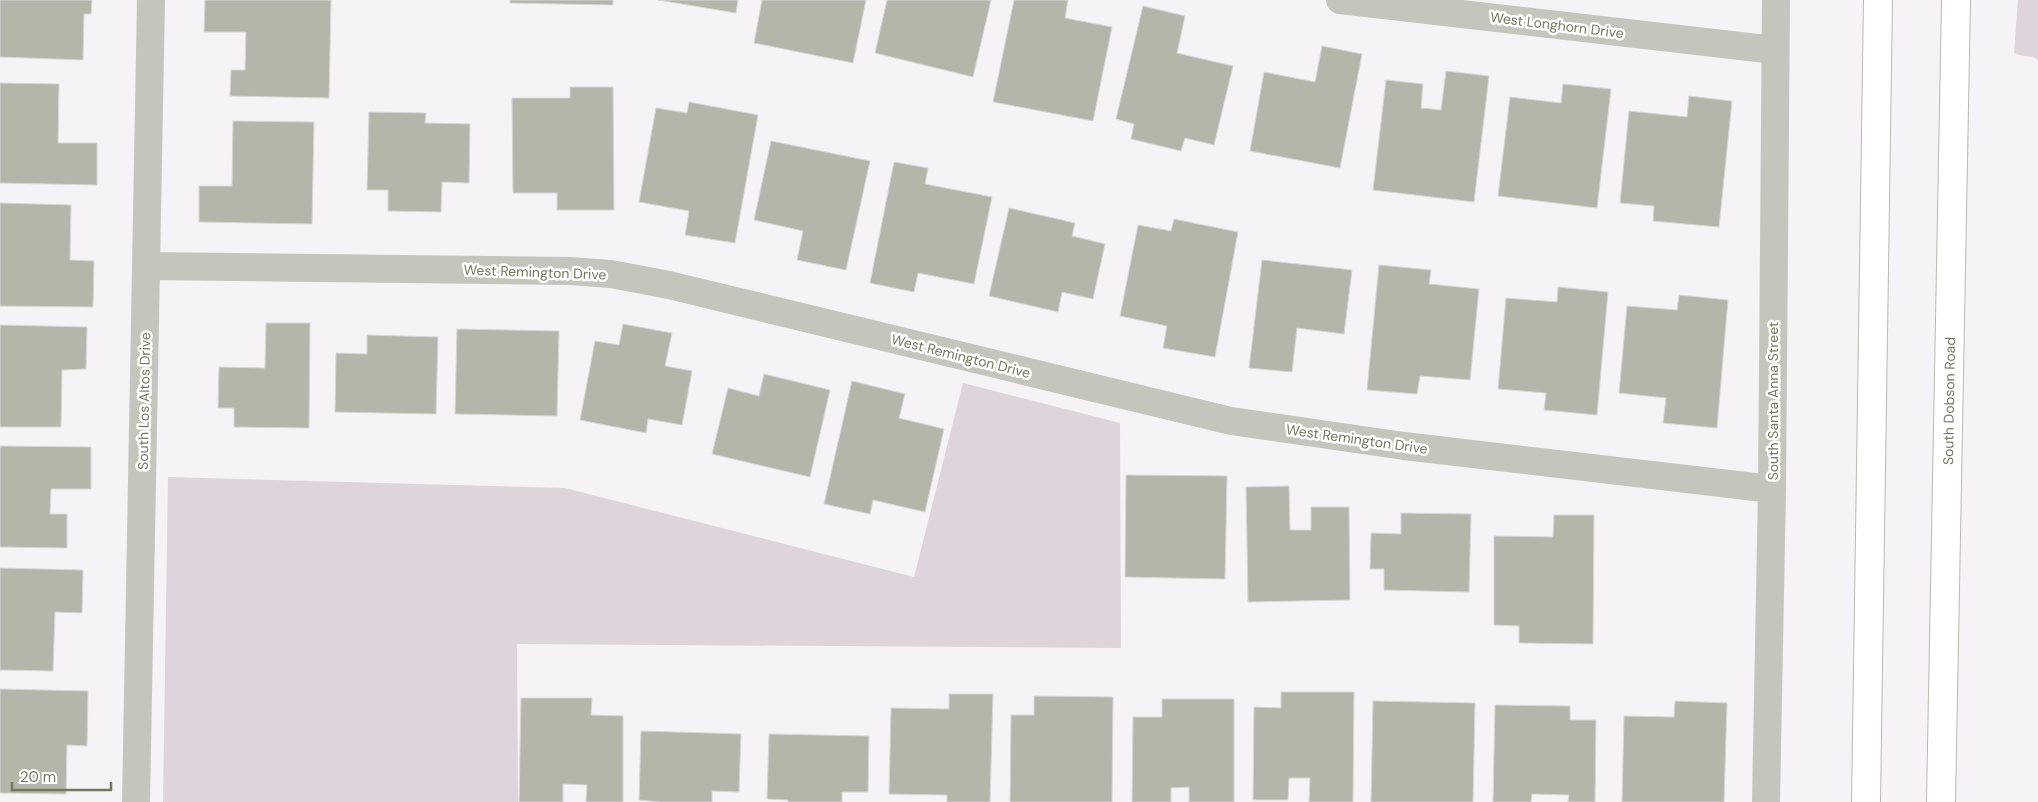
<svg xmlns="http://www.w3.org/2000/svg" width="2038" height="802" viewBox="0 0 2038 802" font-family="'DM Sans',sans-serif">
	<rect width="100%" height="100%" fill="#f5f3f6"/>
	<!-- green -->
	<path fill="#ddd5db" d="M2018,0H2038V60C2031,54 2022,58 2014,53Z
		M963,383L1120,423L1121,648L517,644L518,802H163L168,477L565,488L914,577Z"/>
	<!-- building -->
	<path fill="#b4b6a9" stroke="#d7d6d8" d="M0,0H92L91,14H84L83,60L0,57Z
		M205,0H331L329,98L230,96L231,70H245L246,32H204Z
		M510,0H613V5L510,3Z
		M658,0H738L736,13Z
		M762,0H866L853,63L754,43Z
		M887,0H991L973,77L875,53Z
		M1014,0H1068L1065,18L1112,27L1093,121L993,102Z
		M1143,6L1185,16L1177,53L1233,66L1214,145L1185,138L1181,151L1131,139L1134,124L1116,119Z
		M1322,46L1362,54L1340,168L1250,151L1264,72L1315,82Z
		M1446,71L1489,76L1474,202L1373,190L1386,80L1423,84L1421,108L1441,110Z
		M0,83L59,84L58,143H97V185L0,183Z
		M1563,84L1611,89L1597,208L1498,196L1510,97L1561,103Z
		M570,87H613L614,210H557V193H513L512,98H570Z
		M1689,96L1732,101L1719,227L1653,221L1654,206L1620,203L1629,111L1687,117Z
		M689,102L758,115L735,243L685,235L689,211L639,202L656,108L687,113Z
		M369,112L426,113L425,123L470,124L469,183L442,182L441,212L388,211V190H367Z
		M233,121L314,122L312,224L199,222V186H232Z
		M771,141L870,161L846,270L797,260L803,231L754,220Z
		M894,162L928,168L925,184L992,197L974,284L918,273L914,292L870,283Z
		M0,203L71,205L70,260L94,261L93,307L0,306Z
		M1009,208L1075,223L1072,236L1105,244L1093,299L1062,292L1058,312L989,296Z
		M1174,219L1238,232L1215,357L1163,348L1167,326L1120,316L1138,225L1171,231Z
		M1262,260L1352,270L1344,334L1297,328L1292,372L1249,368Z
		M1379,265L1431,270L1429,284L1479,289L1470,380L1420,376L1417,394L1367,390Z
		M1558,287L1608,292L1597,415L1544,410L1546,393L1498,389L1506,298L1557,302Z
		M1679,295L1728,300L1717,428L1663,423L1666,398L1619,393L1627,306L1677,310Z
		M266,323H310L309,428L234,427V408H218L219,367L265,368Z
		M623,324L672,333L665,366L692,371L682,425L648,419L646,433L580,420L595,341L619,345Z
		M0,325L87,327L86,369L62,370L61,427H0Z
		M457,329L559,331L557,416L455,414Z
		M367,335L438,337L436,414L335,412L336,353L367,354Z
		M764,374L830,390L810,477L712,454L728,388L759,396Z
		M852,381L905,394L899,418L944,429L925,512L873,500L870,514L824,504Z
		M0,446L91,447V489H51L50,514H67V548L0,547Z
		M1126,475L1227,476L1225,579L1125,577Z
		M1289,486L1290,530H1311V507H1349L1350,600L1248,602L1246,487Z
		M1401,513L1471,514L1469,592L1384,590V569H1370L1371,533L1401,534Z
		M1554,515H1594L1593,644L1519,643V626L1494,625V536L1553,537Z
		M0,568L83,570L82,613L55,612L53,671L0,670Z
		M0,689L88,691L87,746L67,745L66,794L0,793Z
		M1281,692H1354L1353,802H1309L1310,778H1289L1288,800H1253L1254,707L1281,708Z
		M949,694H993L990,802H947V795L889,794L891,708L949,709Z
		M1034,696L1113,697L1112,802H1010L1011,715H1034Z
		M521,698H592L591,715L623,716V802H586L587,785L563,784V802H519Z
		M1162,699H1234V802H1189V787L1171,788V802H1132L1133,717H1162Z
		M1373,701L1475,703L1473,802H1371Z
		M1675,701L1727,703L1724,802H1622L1624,716L1674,717Z
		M1495,705L1570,706V720H1596L1595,802H1568L1569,795L1532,794L1531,802H1493Z
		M641,731L741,734L739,792L712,791V802H661L639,800Z
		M769,734L869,736L868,792H842V802H788V800L767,799Z"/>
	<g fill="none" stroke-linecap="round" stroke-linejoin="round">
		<defs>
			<path id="major" d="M1866,802L1878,0
				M1941,802L1956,0"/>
		</defs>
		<!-- major casing -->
		<use href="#major" stroke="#b8bab1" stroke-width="30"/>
		<!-- minor -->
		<path stroke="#c4c5bd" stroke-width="28" d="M1340,0L1775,50
			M147,266L570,271L611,274L669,285L1231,421L1404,446L1772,489
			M136,802L151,0
			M1766,802L1772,489L1776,0"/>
		<!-- major -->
		<use href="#major" stroke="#fff" stroke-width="28"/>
	</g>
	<g text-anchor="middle" stroke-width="5" stroke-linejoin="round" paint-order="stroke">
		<!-- street labels -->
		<g font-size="14" fill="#74785e" stroke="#fff">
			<text transform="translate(1557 25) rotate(7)" y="5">West Longhorn Drive</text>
			<text transform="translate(535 272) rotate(2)" y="5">West Remington Drive</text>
			<text transform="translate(961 356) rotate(14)" y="5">West Remington Drive</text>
			<text transform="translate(144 401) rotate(-89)" y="5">South Los Altos Drive</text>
			<text transform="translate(1773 401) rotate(-90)" y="5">South Santa Anna Street</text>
			<text transform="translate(1949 401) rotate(-89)" y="5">South Dobson Road</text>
			<text transform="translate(1357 439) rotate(8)" y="5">West Remington Drive</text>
		</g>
	</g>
	<!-- scale -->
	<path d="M12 782v8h99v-8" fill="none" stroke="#74785e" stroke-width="2.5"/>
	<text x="20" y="782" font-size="15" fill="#74785e" stroke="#ffffff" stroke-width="4" paint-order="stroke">20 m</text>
</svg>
